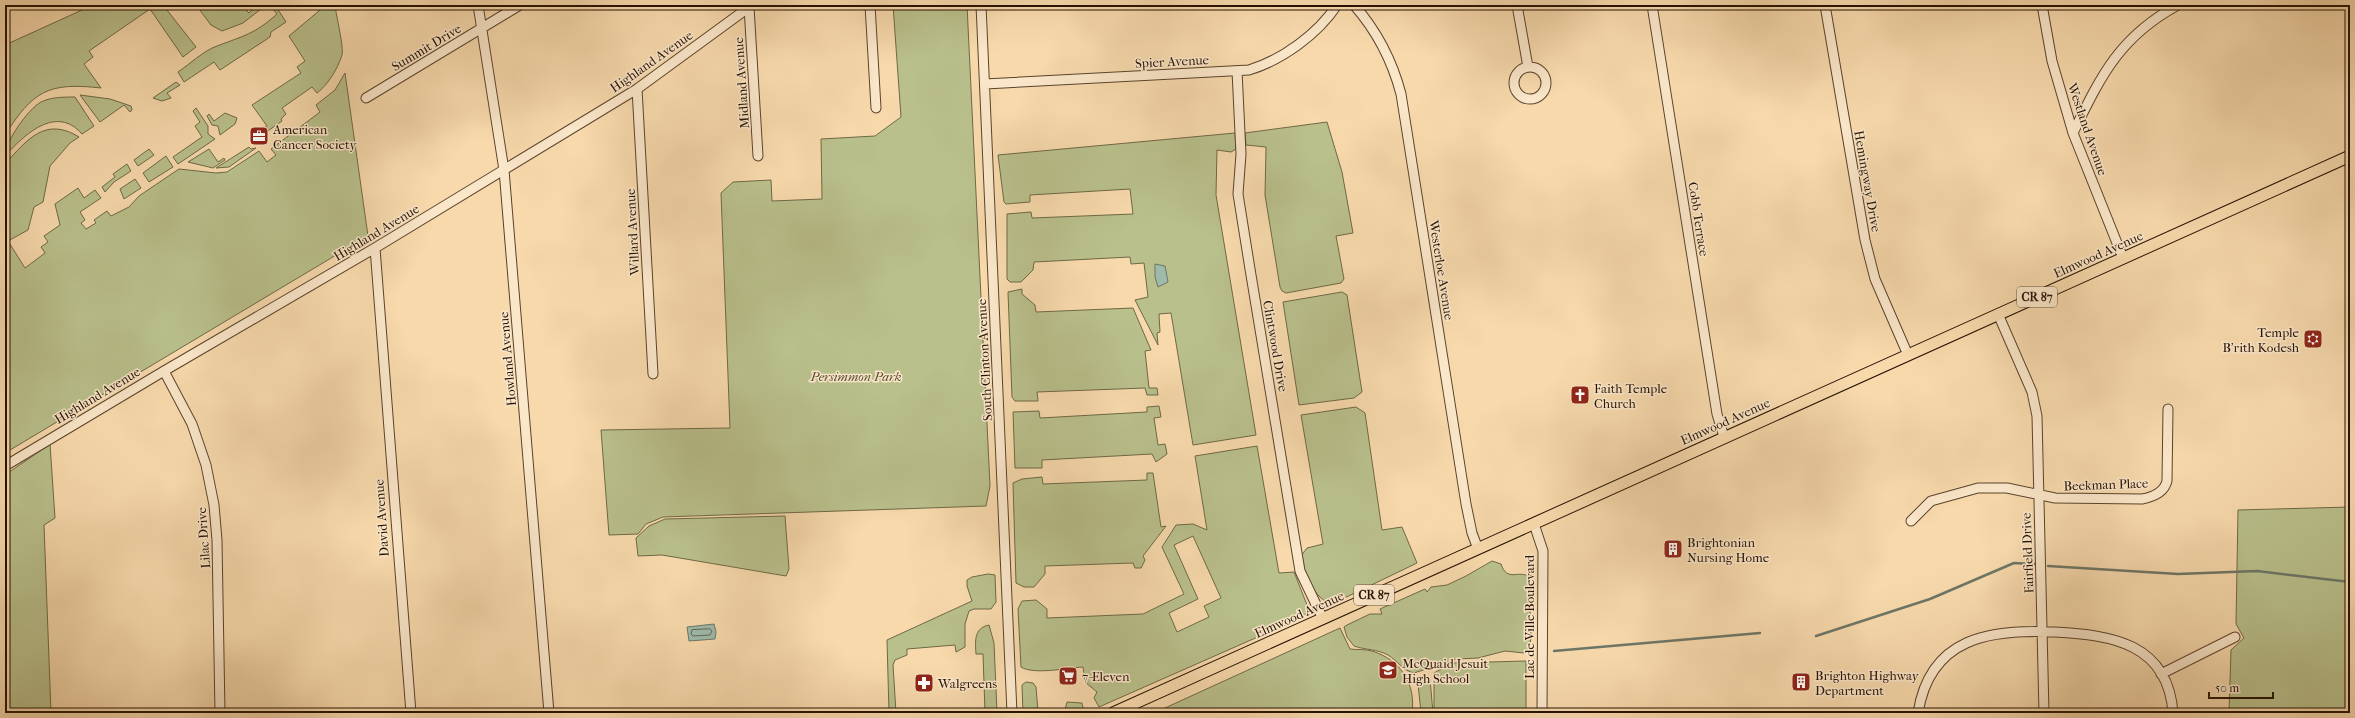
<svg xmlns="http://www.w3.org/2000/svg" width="2355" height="718" viewBox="0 0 2355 718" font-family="'IM FELL French Canon',serif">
	<rect width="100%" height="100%" fill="#f7d9ac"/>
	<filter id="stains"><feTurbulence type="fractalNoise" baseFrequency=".005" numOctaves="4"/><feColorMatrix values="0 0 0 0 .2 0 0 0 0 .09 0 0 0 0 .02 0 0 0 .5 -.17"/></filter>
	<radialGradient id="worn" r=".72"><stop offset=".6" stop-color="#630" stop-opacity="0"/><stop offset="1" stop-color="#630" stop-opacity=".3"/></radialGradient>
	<!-- green -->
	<path fill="#b9c08c" stroke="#6f6846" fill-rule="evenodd" d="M93,5H163L196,47L183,57L150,9L89,51L93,57L84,64L101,88C48,82 33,91 5,135V45Z
		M196,5H241L249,13L257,5H266L243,23L222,31L211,25Z
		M270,5H275L286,22L271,32L270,37L220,70L214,62L184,82L178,72C190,64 203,51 217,46C243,36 255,34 277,14Z
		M326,5H335C336,15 344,47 342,55C338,68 328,85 317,93L312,87L282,108L286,114L281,119L282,121L265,133L262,129L267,126L252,105L301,73L297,67L305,61L289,36Z
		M893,5H967L990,486L986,506L663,517L646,524L638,534L609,535L601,430L730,428L721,193L733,182L771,180L772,201L822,199L821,139L875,136L901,117Z
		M345,73L368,236L5,453V164C27,140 45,116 79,137L70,143L50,166L43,202L34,207L28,230L8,241L25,268L45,253L41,247L48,242L44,236L60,225L55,204L78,188L84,198L95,190L101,198L80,212L85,220L81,223L86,229L96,223L94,220L107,211L111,216L129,207L139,196L179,169L216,173L227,172L259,151L267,162L276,155L271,149L320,112L316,105L335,90Z
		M176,82L180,85L167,93L171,98L162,101L153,98Z
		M80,95L110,99L131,106L132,110L130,112L124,105L100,122Z
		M75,97L94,126L82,134C56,104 24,135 5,156C5,142 28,109 41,102C51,97 64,97 75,97Z
		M196,108L208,126V134L215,139L178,164L173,157L202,137L195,126L200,122L193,111Z
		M225,113L237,118L235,124L220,135L218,126L212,125L207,116L209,114L214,121Z
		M1327,122L1342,172L1353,233L1336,236L1344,279L1341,283L1286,293L1282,291L1280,287L1265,195L1266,147L1246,145L1245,133Z
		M1235,133L1236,149L1231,152L1217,150L1216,195L1256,435L1193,445L1171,313L1159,314L1160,332L1157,333L1158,345L1135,300L1148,297L1144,263L1131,264L1130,257L1034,262L1033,270L1021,282H1010L1007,279V214L1031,212L1032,218L1133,214L1130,189L1030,195V202L1006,204L1004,202L998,155Z
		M249,147L251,149L256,148L229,167L216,168Z
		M149,149L154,155L138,166L134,160Z
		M209,149L218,162L224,158L225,160L213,168L188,162Z
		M166,156L173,167L149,182L143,173Z
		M127,164L131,171L114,182L105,192L102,187L115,177L113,174Z
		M135,179L141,188L124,199L120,189Z
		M1022,289V294L1035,305L1036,312L1133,308L1151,350L1145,351L1149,388H1157L1158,395H1147L1145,388L1037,392L1038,401H1015L1012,397L1008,292Z
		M1342,292L1347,295L1362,392L1354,398L1299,405L1283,302Z
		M1159,406L1161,417L1154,418L1158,445L1165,444L1167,454L1156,462L1152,454L1042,460V468H1015L1013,412L1039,411L1040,418L1147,412V407Z
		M1356,407L1365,413L1382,530L1402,527L1417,563L1332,604C1314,600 1305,573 1300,557L1307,548L1323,544L1301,415Z
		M50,444L55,518L44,525L51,713H5V475Z
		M1257,446L1279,573L1294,572L1309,610L1303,617L1099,707L1094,698L1097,692L1085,682L1083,667C1066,668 1034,675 1021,667L1018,609L1022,601L1036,600L1047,609V618L1143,614L1184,594L1162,547L1176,525L1193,524L1207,530L1195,456ZM1193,536L1221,598L1204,606L1209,617L1177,632L1169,613L1198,599L1174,545Z
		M1147,473H1153L1161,527L1166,526L1143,556L1145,560L1141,568H1135L1133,563L1045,566V574L1034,587H1024L1016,583L1013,483L1022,479L1042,477L1043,484L1147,480Z
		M2350,507V713H2229L2231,650L2244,638L2236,624L2238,510Z
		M785,516L789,569L786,576L662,555L638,556L636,538L649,526L665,519Z
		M1492,561L1501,564C1507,583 1520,569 1529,577L1531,636L1530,646L1524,653L1505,651L1478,658L1457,659L1414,673C1403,671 1398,661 1388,655C1377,649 1365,650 1354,646L1347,637L1344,627L1347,625L1370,614H1382L1380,609L1425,589L1427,592L1431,587L1447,585L1466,576Z
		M988,574L995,575L996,602L991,609H974L969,611L965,624V647L956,652L955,645L907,649V655L895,660L893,665L896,713H889L887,640L972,601L967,586V580L972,577Z
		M989,625L994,643L997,713H985L983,654H976C975,641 974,628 989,625Z
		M1340,628L1350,649C1357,650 1366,649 1372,651C1401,660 1416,684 1412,713H1154Z
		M1526,661V713H1434V673L1452,663Z
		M1425,675L1430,679L1433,713H1421L1418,684Z
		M1026,682L1033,683L1036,687L1038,711L1065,710L1067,702L1082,703L1084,713H1023L1022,685Z"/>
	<!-- water -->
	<path fill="#9dbaab" stroke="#6d7667" d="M1155,264L1165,266L1168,282L1158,287L1155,277Z
		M714,624L716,632L715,639L689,641L687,627Z"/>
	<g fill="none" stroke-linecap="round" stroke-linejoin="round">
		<!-- shore -->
		<path stroke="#616656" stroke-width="1" d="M710,629L712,631L710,635L693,636L691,634L692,630Z"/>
		<!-- stream -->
		<path stroke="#6d7667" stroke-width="2.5" d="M2048,566L2178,574L2257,571L2350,582
			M1816,636L1930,599L2014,563L2034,564
			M1554,651L1760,633"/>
		<defs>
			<path id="minor" d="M478,5L504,170L549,713
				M870,5L876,108
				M981,5L1012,713
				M1354,5C1377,31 1392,60 1401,94L1466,504L1472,533L1478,549
				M1517,5L1528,67
				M1652,5L1717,414L1724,437
				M1825,5L1865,240L1875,279L1908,355
				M2042,5L2052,61L2073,133L2123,258
				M749,7L758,156
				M1514 83a16 16 0 1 1 32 0a16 16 0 1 1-32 0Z
				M1237,71L1241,154L1238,194L1250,269L1300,571L1323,619
				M985,84L1249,70C1282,60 1318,34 1337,5
				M637,89L653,374
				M366,98L520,5
				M2073,133C2101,76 2119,37 2178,5
				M375,248L411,713
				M1998,314L2032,392L2037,416L2044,713
				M164,371L192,424L206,465L214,505L217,540L220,713
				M5,466L164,371L375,248L637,89L752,5
				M1911,521L1931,501L1978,488H2007L2055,498L2142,499C2153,497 2164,493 2167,481L2168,409
				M1534,524L1543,551L1542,713
				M2161,674L2235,637
				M1918,713C1930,637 1990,629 2055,632C2111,635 2168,643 2173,713"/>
			<path id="major" d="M1113,713L2350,156"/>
		</defs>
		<!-- minor casing -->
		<use href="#minor" stroke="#5a432c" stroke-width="11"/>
		<!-- major casing -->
		<use href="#major" stroke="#251101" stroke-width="13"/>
		<!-- minor -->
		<use href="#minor" stroke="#fae6c9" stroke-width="9"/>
		<!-- major -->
		<use href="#major" stroke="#f7d9ac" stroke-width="11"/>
	</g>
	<!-- icons -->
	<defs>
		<symbol id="office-square" viewBox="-11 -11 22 22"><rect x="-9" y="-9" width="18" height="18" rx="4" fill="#8f2418" stroke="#fae6c9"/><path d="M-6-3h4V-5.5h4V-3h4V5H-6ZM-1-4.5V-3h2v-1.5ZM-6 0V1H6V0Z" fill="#fff"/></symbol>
		<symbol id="synagogue-square" viewBox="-11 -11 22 22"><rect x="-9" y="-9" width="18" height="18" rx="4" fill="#8f2418" stroke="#fae6c9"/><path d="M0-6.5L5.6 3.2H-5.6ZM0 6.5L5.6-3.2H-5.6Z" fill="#fff"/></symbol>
		<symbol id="church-square" viewBox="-11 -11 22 22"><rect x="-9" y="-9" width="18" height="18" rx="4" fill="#8f2418" stroke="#fae6c9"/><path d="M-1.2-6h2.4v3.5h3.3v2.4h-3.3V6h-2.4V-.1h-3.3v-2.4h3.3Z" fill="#fff"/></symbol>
		<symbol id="building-square" viewBox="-11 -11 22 22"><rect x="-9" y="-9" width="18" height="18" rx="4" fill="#8f2418" stroke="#fae6c9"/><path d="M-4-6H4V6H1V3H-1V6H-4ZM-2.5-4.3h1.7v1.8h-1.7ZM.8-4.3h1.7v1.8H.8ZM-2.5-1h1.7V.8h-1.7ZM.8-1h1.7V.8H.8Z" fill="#fff"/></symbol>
		<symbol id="school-square" viewBox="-11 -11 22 22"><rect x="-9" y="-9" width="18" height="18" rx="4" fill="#8f2418" stroke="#fae6c9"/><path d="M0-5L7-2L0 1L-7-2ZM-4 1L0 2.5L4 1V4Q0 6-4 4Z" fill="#fff"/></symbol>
		<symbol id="supermarket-square" viewBox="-11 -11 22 22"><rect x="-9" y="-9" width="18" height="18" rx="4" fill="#8f2418" stroke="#fae6c9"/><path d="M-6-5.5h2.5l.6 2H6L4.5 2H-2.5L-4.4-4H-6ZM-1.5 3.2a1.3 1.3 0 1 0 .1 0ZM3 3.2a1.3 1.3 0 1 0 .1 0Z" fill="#fff"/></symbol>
		<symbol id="pharmacy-square" viewBox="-11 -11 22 22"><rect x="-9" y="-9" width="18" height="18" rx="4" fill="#8f2418" stroke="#fae6c9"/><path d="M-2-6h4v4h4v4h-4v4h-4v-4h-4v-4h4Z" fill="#fff"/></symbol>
	</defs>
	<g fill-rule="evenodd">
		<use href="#office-square" x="248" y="125" width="22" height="22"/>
		<use href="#synagogue-square" x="2302" y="328" width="22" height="22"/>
		<use href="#church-square" x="1569" y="384" width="22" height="22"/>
		<use href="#building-square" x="1662" y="538" width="22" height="22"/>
		<use href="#school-square" x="1377" y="659" width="22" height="22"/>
		<use href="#supermarket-square" x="1057" y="665" width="22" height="22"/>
		<use href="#building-square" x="1790" y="671" width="22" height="22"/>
		<use href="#pharmacy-square" x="913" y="672" width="22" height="22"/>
	</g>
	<g text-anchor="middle" stroke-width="3" stroke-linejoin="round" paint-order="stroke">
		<!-- shield labels -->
		<g fill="#fae6c9" stroke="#65513d" stroke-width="1">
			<rect x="2017" y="287" width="40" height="20" rx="3"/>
			<rect x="1354" y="585" width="40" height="20" rx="3"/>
		</g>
		<g font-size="12" font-weight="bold" fill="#251101">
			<text x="2037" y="301">CR 87</text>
			<text x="1374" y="599">CR 87</text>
		</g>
		<!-- street labels -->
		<g font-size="13" fill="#251101" stroke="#fae6c9">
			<text transform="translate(426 47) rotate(-31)" y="5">Summit Drive</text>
			<text transform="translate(651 61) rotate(-35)" y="5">Highland Avenue</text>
			<text transform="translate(1172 61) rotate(-3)" y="5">Spier Avenue</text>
			<text transform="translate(741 83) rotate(-94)" y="5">Midland Avenue</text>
			<text transform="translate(2088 129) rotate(71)" y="5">Westland Avenue</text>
			<text transform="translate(1868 181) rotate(80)" y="5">Hemingway Drive</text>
			<text transform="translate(1699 219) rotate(81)" y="5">Cobb Terrace</text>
			<text transform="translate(376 232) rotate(-31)" y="5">Highland Avenue</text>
			<text transform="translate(632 232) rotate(-93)" y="5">Willard Avenue</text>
			<text transform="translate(2098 254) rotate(-24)" y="5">Elmwood Avenue</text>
			<text transform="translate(1442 270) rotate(81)" y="5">Westerloe Avenue</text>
			<text transform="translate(1276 346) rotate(80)" y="5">Clintwood Drive</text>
			<text transform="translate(507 359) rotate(-95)" y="5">Howland Avenue</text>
			<text transform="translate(984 360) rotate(-93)" y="5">South Clinton Avenue</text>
			<text transform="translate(97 395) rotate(-31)" y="5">Highland Avenue</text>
			<text transform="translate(1725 421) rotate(-24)" y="5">Elmwood Avenue</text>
			<text transform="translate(2106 484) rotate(-2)" y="5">Beekman Place</text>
			<text transform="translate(381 518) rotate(-94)" y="5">David Avenue</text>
			<text transform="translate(203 538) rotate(-94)" y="5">Lilac Drive</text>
			<text transform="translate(2027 553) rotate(-92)" y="5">Fairfield Drive</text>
			<text transform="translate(1299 614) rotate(-24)" y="5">Elmwood Avenue</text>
			<text transform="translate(1529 617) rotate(-90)" y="5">Lac de Ville Boulevard</text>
		</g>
		<!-- poi labels -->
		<g font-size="13" fill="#251101" stroke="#fae6c9" text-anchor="start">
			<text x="273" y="134">American<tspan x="273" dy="15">Cancer Society</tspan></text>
			<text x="2299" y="337" text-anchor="end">Temple<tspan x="2299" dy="15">B'rith Kodesh</tspan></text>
			<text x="1594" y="393">Faith Temple<tspan x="1594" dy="15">Church</tspan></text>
			<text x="1687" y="547">Brightonian<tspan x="1687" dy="15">Nursing Home</tspan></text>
			<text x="1402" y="668">McQuaid Jesuit<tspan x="1402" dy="15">High School</tspan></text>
			<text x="1815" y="680">Brighton Highway<tspan x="1815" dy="15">Department</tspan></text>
			<text x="1082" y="681">7-Eleven</text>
			<text x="938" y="688">Walgreens</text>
		</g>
		<!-- park labels -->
		<g font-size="13" font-style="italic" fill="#594e32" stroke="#fae6c9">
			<text x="856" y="381">Persimmon Park</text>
		</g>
	</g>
	<!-- margin -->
	<rect width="2355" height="718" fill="none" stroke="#f7d9ac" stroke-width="20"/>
	<rect x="6" y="6" width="2343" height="706" fill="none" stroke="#251101" stroke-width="2"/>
	<rect x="10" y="10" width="2335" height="698" fill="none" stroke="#251101"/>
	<!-- scale -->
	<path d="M2209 692v6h64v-6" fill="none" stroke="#251101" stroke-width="2"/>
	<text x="2215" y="692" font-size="12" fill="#251101" stroke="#fae6c9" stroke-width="3" paint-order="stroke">50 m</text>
	<rect width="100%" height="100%" filter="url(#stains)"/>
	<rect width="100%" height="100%" fill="url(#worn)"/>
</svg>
